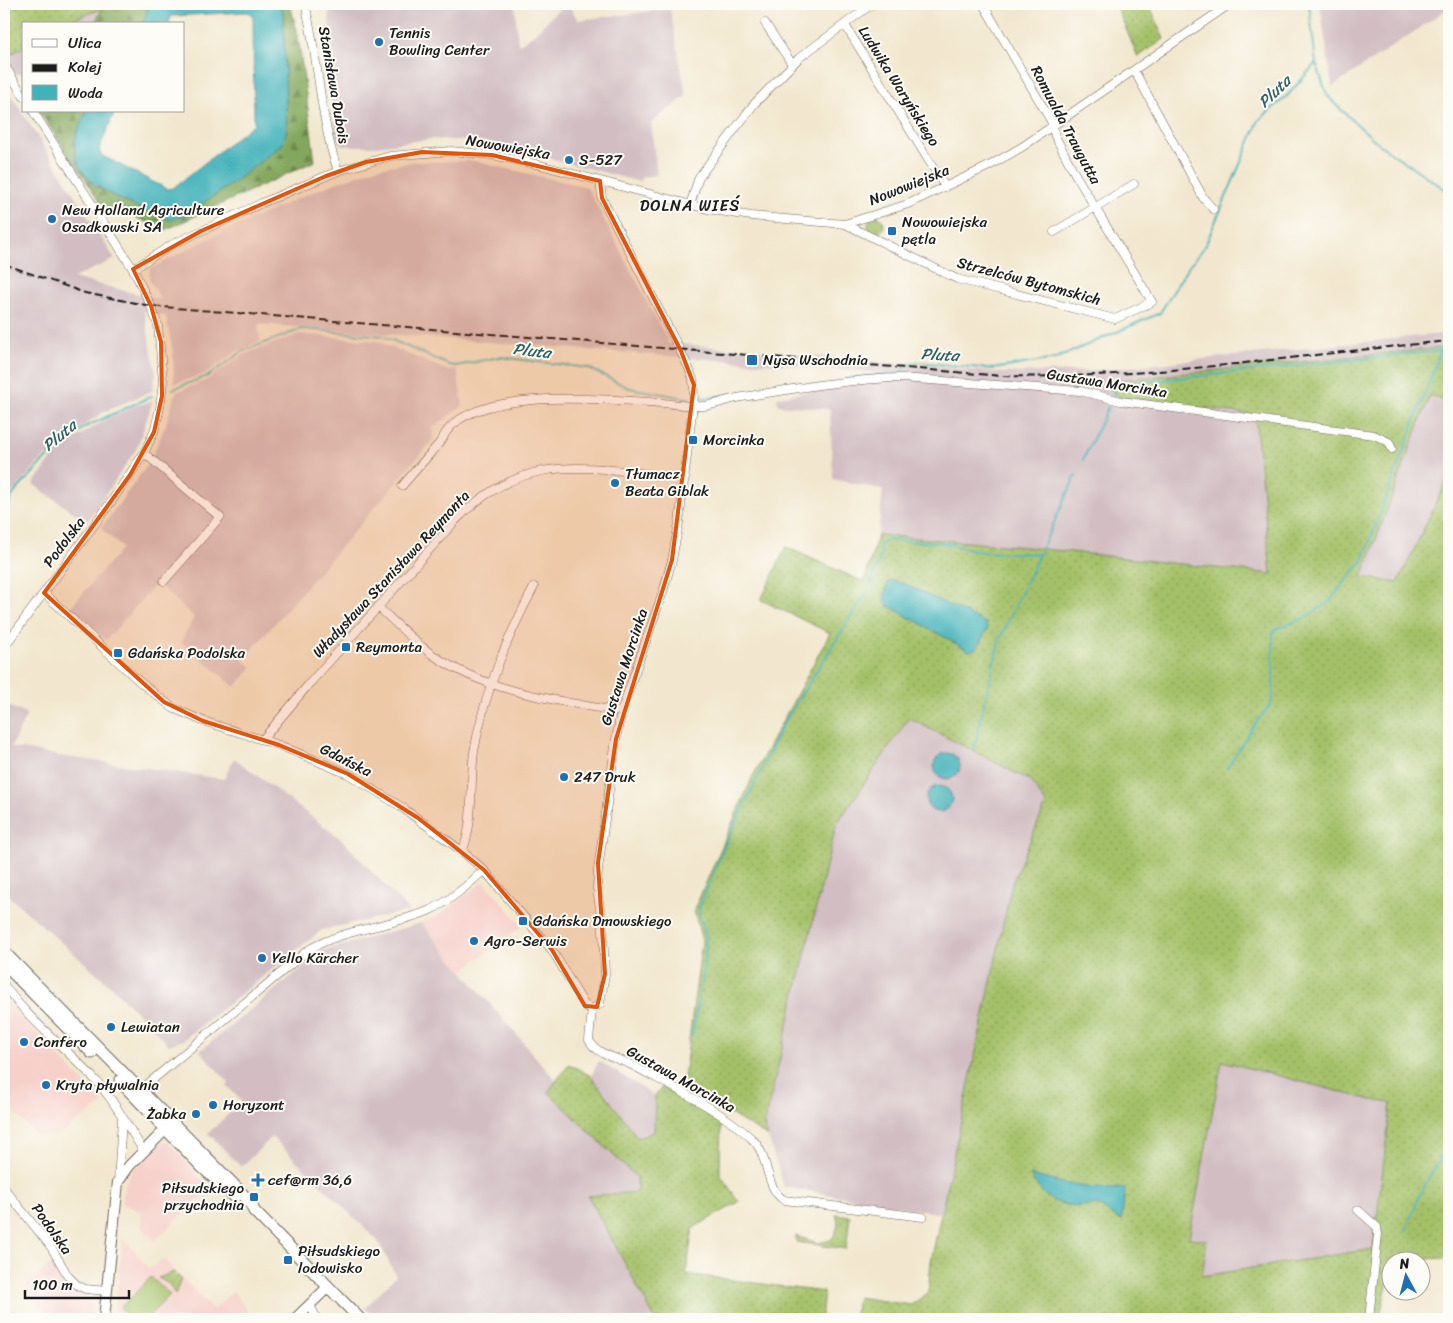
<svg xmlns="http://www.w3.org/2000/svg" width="1453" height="1323" viewBox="0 0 1453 1323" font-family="Sriracha,sans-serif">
	<defs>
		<pattern id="grass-dots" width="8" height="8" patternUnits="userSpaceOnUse" patternTransform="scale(1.25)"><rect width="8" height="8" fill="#a4c168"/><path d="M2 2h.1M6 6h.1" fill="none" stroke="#8da55a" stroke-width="1.8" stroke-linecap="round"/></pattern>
		<pattern id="forest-firs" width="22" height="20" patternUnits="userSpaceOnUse" patternTransform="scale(1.25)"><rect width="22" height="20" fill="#83a75c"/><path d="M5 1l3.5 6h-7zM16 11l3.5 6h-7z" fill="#6a874b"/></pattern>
	</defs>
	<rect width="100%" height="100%" fill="#fdfcf7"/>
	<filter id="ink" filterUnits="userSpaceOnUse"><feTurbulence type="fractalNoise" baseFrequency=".02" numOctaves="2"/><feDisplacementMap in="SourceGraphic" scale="10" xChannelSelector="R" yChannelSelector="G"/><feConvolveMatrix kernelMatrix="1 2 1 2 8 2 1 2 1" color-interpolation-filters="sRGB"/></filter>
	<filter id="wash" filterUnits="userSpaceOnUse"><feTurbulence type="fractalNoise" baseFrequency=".0096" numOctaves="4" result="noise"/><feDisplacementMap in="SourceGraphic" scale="20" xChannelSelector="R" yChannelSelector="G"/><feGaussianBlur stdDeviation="1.12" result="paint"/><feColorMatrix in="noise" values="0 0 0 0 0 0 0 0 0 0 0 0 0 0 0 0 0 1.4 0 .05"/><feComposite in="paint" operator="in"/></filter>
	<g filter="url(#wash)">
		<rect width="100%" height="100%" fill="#f2e7ce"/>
		<!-- built -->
		<path fill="#f7d0ca" d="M484,881L522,926L462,971L421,923L440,914Z
			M4,995L12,1008L104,1103L57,1136L36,1135L10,1108L4,1113Z
			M163,1142H169L209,1189L155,1241L141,1227L142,1212L122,1204L124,1187L130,1173Z
			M123,1237L149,1269L163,1259L214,1310L233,1291L254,1319H114Z
			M54,1262L68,1282L81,1291L92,1305L90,1319H51L25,1286Z"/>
		<!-- industrial -->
		<path fill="#d2bec2" d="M329,4H515L518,45L533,35L564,4H568L578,20L670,9L686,96L651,123L657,175L642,177L640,182L488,142L431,139L375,146H343L336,138L330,77Z
			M1320,4H1449V8L1332,87Z
			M102,9L94,24H59Z
			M24,47V75L14,73L5,57Z
			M4,84L115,259L73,278L161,300L149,279L150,269L208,239L317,190L377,168L413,162L473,161L587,187L669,343L1004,373L1091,371L1449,333V347L1119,397L1255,415L1272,574L1016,546L878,535L883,490L833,479L830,409L778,405L777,397L910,375L258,324L260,341L234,353L205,374L174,384L173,353L166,316L144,311L156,374L152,391L105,411L54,446L6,499L4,506Z
			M299,334L377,341L449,371L457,369L463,406L432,428L434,439L243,660L252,667L235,687L181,642L194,617L157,583L106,640L71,607L122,548L101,528L149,463L166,424L176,392L207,380L242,355Z
			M1430,394L1449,403V476L1398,583L1362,578Z
			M153,401L137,448L87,522L33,484L59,449L103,421L135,406Z
			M4,704L27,714L11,747L60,756L224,779L234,758L342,840L409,911L322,930L183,1040L169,1045L112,987L4,892Z
			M909,718L1031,781L1046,804L1012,883L942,1214L784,1187L764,1125L836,825Z
			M421,923L557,1082L548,1093L637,1178V1192L588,1196L604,1228L655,1319H376L365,1308L396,1276L378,1241L272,1137L241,1167L208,1133L242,1102L227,1086L229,1083L200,1051L322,951Z
			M599,1061L655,1096L654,1132L639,1139L591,1076Z
			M1222,1061L1371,1100L1391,1102L1373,1249L1201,1276L1189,1238Z"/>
		<!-- grass -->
		<path fill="url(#grass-dots)" stroke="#606e42" fill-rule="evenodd" d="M4,4H105L102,9L59,24H24V47L5,57Z
			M1128,4H1149L1164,39L1138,57L1117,8Z
			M868 225a8 8 0 1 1 16 0a8 8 0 1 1-16 0Z
			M1449,347V403L1430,395L1362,577L1398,583L1449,476V1258L1390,1260V1274L1379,1319H854L858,1297L911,1305L928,1293L931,1261L1012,883L1046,804L1031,781L909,718L836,825L764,1125L768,1137L683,1085L702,941L694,910L752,778L830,633L761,600L786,547L864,582L878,535L1016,546L1271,574L1255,415L1119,397L1108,387L1109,381ZM1222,1061L1371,1100L1391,1103L1373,1249L1202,1276L1207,1240L1189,1238Z
			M569,1064L591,1076L638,1138L654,1132L655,1096L662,1087L721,1123L720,1174L739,1202L693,1228L686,1274L824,1292L821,1319H655L588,1196L637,1192V1178L548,1092Z
			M836,1214L850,1216L846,1249L796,1242V1236L818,1243L831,1240C837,1231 840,1225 836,1214Z
			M174,1272L181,1279L175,1295L169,1284L158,1278Z"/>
		<!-- forest -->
		<path fill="url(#forest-firs)" stroke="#50623c" d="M105,4H150L143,24H94Z
			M277,4H290L298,35L315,161L165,230L118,210L109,215L39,111H87L76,134L77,162L83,173L95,186L170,220L287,129L283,11Z"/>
		<!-- pitch -->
		<path fill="#a4c168" stroke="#606e42" d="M151,1277L170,1295L146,1319H132L120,1308Z"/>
		<!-- water -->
		<path fill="#42b2ba" stroke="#2f676b" d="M150,4H277L283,11L287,129L283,144L230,185L185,215L170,220C139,207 78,190 75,151C73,137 81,124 87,111H115L99,149L101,155L167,189L173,188L254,124L253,17L248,12L171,16L169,24H143Z
			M892,580L907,585L986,623L987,630L976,649L969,651L887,605L884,598L888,582Z
			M934 766a13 13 0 1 1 26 0a13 13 0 1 1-26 0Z
			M926 799a13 13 0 1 1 26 0a13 13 0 1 1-26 0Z
			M1030,1175C1062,1183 1092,1191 1125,1188L1122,1220C1111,1218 1108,1209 1099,1206C1094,1204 1085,1206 1079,1206C1051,1205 1044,1197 1030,1175Z"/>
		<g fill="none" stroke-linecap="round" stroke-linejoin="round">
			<!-- stream -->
			<path stroke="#42b2ba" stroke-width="2" d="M1316,63L1327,95L1337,106L1380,145L1449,192
				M850,378L900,373L907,366L916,362L993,369L1055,359L1160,313L1187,269L1205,246L1259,120L1288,95L1316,63L1309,4
				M173,389L208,376L243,351L302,329L383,336L449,365L456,366L499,357L588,368L629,388L692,399
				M1113,395L1117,387L1122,384L1449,350
				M696,399L736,394
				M1083,460L1108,407
				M4,519L11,498L15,492L53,451L85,427L152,396
				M870,585L880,559V545L885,540L945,543L982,552L1038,554
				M973,752L999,641L1076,475
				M1227,768L1255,724L1269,707L1273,696V634L1276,629L1305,618L1329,602L1363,560L1449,329
				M692,1036C697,1004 706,970 706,938C705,927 698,920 699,908L725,845L783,724L868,590
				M1405,1232L1419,1196L1449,1142"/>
		</g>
	</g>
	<g filter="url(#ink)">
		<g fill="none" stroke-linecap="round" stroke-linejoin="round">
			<defs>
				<path id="minor" d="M305,4C319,59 319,117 338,171
					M765,23L792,64
					M845,25L945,187
					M4,64L24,97
					M1134,70L1204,199L1213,209
					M600,181L602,198L689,368L693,379L694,396L679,523L672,560L663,592L621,712L616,739L598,870L597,888L603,931L605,974L600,1004L592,1009L589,1040C597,1056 620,1058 634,1066C672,1087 719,1109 751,1138C770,1154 764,1188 784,1200L923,1217
					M690,205L699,177L754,104L799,58L872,4
					M845,224L957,279L1001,290L1115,319L1152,302L1075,174L1055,136L1051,121L983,4
					M1054,232L1134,184
					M133,269L173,244L262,203L338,171L390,156L451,151L492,155L536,164L707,209L751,216L845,224L908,204L987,167L1022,147L1230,4
					M144,453L220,517L164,581
					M402,486L442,440C464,384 613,400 663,403C676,404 691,407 704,406C715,405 726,400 737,398C791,389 847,379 902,378L1080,391L1121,401L1374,435L1389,442L1392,449
					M44,593L140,682L173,708L203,721L279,745L348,774L400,806L462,851L484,870L552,950L585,1006L592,1009
					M378,607C396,623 413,641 433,655C488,693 557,700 621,712
					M4,647L111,502L144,453L154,432L160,408L163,381L158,325L150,304L133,269L33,111
					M263,739L309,684L455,521C529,446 592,470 685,478
					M462,851C474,829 470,779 474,752C484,693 506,640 534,587
					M4,985C31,1023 68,1049 99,1084C116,1103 129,1129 143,1150
					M138,1092L308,950C345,928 389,927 428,911C449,902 468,885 484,870
					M118,1182L122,1119
					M4,1188L51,1247L68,1276L77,1285L85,1289L107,1291
					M1358,1210L1377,1227L1378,1234L1369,1319
					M310,1305L317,1319"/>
				<path id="tertiary" d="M104,1319L118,1182L129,1166L171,1124
					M295,1319L328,1287"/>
				<path id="secondary" d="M4,952L232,1183L251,1203L254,1211L360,1319
					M4,964L92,1053
					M120,1081L202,1167L235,1197"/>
			</defs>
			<!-- minor casing -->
			<use href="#minor" stroke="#67635a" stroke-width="9"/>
			<!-- tertiary casing -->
			<use href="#tertiary" stroke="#67635a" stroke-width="12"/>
			<!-- secondary casing -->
			<use href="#secondary" stroke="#67635a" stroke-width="13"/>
			<!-- minor -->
			<use href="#minor" stroke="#fff" stroke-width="8"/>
			<!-- tertiary -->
			<use href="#tertiary" stroke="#fff" stroke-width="10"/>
			<!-- secondary -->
			<use href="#secondary" stroke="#fff" stroke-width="11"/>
			<!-- rail -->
			<path stroke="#1c1c1c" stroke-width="2" stroke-dasharray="8 4" stroke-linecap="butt" d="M4,264L85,293L151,306L1003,376C1152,380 1301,354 1449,341"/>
		</g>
	</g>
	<!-- marked area -->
	<path fill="#de560d" fill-opacity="0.2" stroke="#de560d" stroke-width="4" stroke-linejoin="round" d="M422,152L492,155L600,181L602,198L681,351L694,385L672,560L616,739L598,863L605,974L597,1007L585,1006L552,950L484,870L418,818L348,774L279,745L203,721L164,702L44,593L130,475L154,432L162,396L161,342L151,306L133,269L201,231L326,176L366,162Z"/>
	<!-- markers -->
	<g fill="#1f6fb2" stroke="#fdfcf7" stroke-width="2">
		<circle cx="379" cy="42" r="5"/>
		<circle cx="569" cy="160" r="5"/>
		<circle cx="52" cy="219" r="5"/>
		<rect x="887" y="226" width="10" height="10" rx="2.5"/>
		<rect x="746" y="354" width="12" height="12" rx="2.5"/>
		<rect x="688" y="435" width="10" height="10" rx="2.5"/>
		<circle cx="615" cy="483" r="5"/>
		<rect x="341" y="642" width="10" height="10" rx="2.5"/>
		<rect x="113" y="648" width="10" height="10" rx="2.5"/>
		<circle cx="564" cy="777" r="5"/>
		<rect x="518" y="916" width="10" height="10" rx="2.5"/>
		<circle cx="474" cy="941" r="5"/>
		<circle cx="262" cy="958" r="5"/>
		<circle cx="111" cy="1027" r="5"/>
		<circle cx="24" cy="1042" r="5"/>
		<circle cx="46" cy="1085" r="5"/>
		<circle cx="213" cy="1105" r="5"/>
		<circle cx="196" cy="1114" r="5"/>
		<path d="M255.5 1172.5h5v5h5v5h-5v5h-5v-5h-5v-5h5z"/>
		<rect x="249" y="1192" width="10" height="10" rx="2.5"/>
		<rect x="283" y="1255" width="10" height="10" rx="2.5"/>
	</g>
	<g text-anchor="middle" stroke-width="4" stroke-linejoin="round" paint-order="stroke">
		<!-- poi labels -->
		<g font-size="15" fill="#1c1c1c" stroke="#fdfcf7" text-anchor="start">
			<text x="389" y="38">Tennis<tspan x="389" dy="17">Bowling Center</tspan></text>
			<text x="579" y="165">S-527</text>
			<text x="62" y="215">New Holland Agriculture<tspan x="62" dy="17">Osadkowski SA</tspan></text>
			<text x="902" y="227">Nowowiejska<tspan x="902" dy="17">pętla</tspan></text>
			<text x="763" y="365">Nysa Wschodnia</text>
			<text x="703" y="445">Morcinka</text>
			<text x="625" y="479">Tłumacz<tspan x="625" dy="17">Beata Giblak</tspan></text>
			<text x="356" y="652">Reymonta</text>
			<text x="128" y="658">Gdańska Podolska</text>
			<text x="574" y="782">247 Druk</text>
			<text x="533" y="926">Gdańska Dmowskiego</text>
			<text x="484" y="946">Agro-Serwis</text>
			<text x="272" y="963">Yello Kärcher</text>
			<text x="121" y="1032">Lewiatan</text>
			<text x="34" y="1047">Confero</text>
			<text x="56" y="1090">Kryta pływalnia</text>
			<text x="223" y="1110">Horyzont</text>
			<text x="186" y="1119" text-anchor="end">Żabka</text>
			<text x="268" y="1185">cef@rm 36,6</text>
			<text x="244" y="1193" text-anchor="end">Piłsudskiego<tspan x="244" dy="17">przychodnia</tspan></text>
			<text x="298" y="1256">Piłsudskiego<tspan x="298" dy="17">lodowisko</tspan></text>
		</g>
		<!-- street labels -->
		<g font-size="15" fill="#1c1c1c" stroke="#fdfcf7">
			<text transform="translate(334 85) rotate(80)" y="5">Stanisława Dubois</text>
			<text transform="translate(899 86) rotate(58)" y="5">Ludwika Waryńskiego</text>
			<text transform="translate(1066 125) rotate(62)" y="5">Romualda Traugutta</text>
			<text transform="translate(508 147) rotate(10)" y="5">Nowowiejska</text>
			<text transform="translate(909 185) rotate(-22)" y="5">Nowowiejska</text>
			<text transform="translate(1029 281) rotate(15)" y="5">Strzelców Bytomskich</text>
			<text transform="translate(1107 383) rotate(9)" y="5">Gustawa Morcinka</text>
			<text transform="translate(64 542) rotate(-53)" y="5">Podolska</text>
			<text transform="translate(391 574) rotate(-47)" y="5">Władysława Stanisława Reymonta</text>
			<text transform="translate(624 667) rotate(-72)" y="5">Gustawa Morcinka</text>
			<text transform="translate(346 760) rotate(27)" y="5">Gdańska</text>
			<text transform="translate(681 1079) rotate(29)" y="5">Gustawa Morcinka</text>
			<text transform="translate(52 1229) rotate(55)" y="5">Podolska</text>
		</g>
		<!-- water labels -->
		<g font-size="16" font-style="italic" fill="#2d6063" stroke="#fdfcf7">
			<text transform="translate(1274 91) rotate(-44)" y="6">Pluta</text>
			<text transform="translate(532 350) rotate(7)" y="6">Pluta</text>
			<text transform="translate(940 354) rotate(3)" y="6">Pluta</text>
			<text transform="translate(59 435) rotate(-40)" y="6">Pluta</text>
		</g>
		<!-- neighbourhood labels -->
		<g font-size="16" letter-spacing="1" fill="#1c1c1c" stroke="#fdfcf7">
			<text x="690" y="211">DOLNA WIEŚ</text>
		</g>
	</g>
	<!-- margin -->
	<rect width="1453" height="1323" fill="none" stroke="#fdfcf7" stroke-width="20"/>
	<!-- legend -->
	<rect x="22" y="22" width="162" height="90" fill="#fdfcf7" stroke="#a3a29f"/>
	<rect x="32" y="39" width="25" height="8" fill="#ffffff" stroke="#a3a29f"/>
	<text x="68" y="48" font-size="15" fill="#1c1c1c">Ulica</text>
	<rect x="32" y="64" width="25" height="8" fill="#1c1c1c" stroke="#a3a29f"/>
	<text x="68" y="72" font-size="15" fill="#1c1c1c">Kolej</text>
	<rect x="32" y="85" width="25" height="15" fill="#42b2ba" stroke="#a3a29f"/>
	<text x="68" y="98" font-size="15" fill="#1c1c1c">Woda</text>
	<!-- north arrow -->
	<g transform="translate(1406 1276) rotate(353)"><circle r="24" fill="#fdfcf7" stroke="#a3a29f"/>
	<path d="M0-4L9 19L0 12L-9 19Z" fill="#1f6fb2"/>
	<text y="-8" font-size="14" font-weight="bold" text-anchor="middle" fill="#1c1c1c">N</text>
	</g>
	<!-- scale -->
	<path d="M25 1290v8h104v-8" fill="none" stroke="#1c1c1c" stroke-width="2.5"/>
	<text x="32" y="1290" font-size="15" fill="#1c1c1c" stroke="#fdfcf7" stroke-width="4" paint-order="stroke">100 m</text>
</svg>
